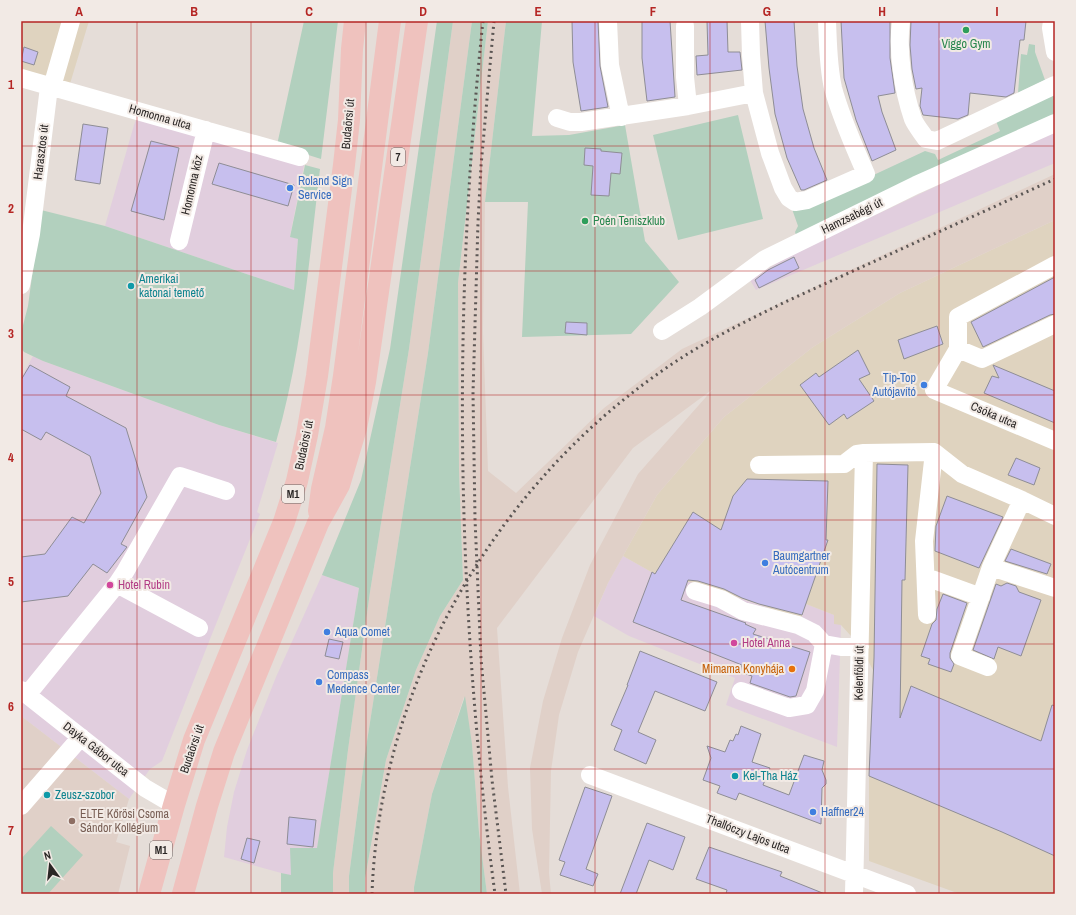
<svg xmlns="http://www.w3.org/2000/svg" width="1076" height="915" viewBox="0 0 1076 915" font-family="'Archivo Narrow',sans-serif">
	<rect width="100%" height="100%" fill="#e5ddd8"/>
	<!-- commercial -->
	<path fill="#e1cede" d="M141,108L306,155L290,236L298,239L294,290L105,226L134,125Z
		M1055,130V163L756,290L750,280L754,277L787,257Z
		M33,356L43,361L219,425L278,443L257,512L260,514L210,639L162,761L150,769L129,799L21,716V378Z
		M623,556L655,574L677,577L801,619L806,604L834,615L841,625L837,747L726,705L735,678L629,636L594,616L608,583Z
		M322,575L359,588L317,849L292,876L224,857L227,827L234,792L247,750L276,677Z"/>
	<!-- industrial -->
	<path fill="#dfd3bf" d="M21,21H89L69,87L21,68Z
		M1055,220V894H960L869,861V776L873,670L860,646L841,625L834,624V615L806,604L801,619L702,585L655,574L623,556L657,495L724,417L813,347L900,293Z"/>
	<!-- built -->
	<path fill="#e0d0c8" d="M453,21H472L428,353L365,754L349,876V894H333V873L348,750L370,592L409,349Z
		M488,21H506L485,202L483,331L488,471L516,493L604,408L682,349L1055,174V220L900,293L813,347L724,417L657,495L608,583L578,652L559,715L551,771L549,873L551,894H542L532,829L530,768L543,701L562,638L590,565L638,474L713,389L633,448L497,628L508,787L520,894H487L479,832L472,744L464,697L432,794L414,887V894H365V879L386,760L416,670L440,616L463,580L459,471L458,283Z
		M21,716L129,799L116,842L130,846L118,894H21Z"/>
	<!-- green -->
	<path fill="#b2d0be" d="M304,21H338L321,159L277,145Z
		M437,21H453L409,349L370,592L348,750L333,873V894H281V873L291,875L290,848H317L359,588L322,575L361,480L390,349Z
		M472,21H488L458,283L459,471L463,580L440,616L416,670L386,760L365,879V894H349V876L365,754L428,353Z
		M506,21H542L532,136L569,135L625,125L645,241L679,282L631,334L522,337L528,202H485Z
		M1029,44L1035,45V52L1045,80L1018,93L1021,54L1027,55Z
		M1055,94V115L797,237L795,232L798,226L792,209L805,207L925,151L935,154L938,160L1000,131L996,121Z
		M738,115L763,219L678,240L653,135Z
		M305,165L320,169C309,260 302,353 276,442L219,425L43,361L24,352L21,348V333L28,306L41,210L105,226L294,290L298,239L290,237Z
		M465,696L472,744L479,832L487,894H414V887L432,794Z
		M51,826L83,855L48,894H21V859Z"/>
	<!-- building -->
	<path fill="#c7bfee" stroke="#8e8d95" d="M572,21H598L600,66L608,107L581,111L573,62Z
		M642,21H670L675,97L647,101L642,58Z
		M707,21H727L728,52H740L742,70L697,75L696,56L708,55Z
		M765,21H794L797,66L803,109L814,148L827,180L804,190H801L787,158L775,114L769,68Z
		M841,21H890V58L895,93L878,96L882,112L896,150L872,161L856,120L844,78Z
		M911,21H1026L1024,40H1020L1014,93L1006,97L970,93L968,115L958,119L923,115L920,106L922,88L916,89L912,69L910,45Z
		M24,47L38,52L34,65L21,61Z
		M83,124L108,128L100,184L75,180Z
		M151,141L179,148L164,220L131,211Z
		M585,148L601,149V151L622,153L620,174L611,173L609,196L591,195L593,166L584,165Z
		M219,163L294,185L288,206L212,184Z
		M794,257L799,268L759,288L755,280L768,270Z
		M1055,277V314L1050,315L983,347L971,322Z
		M566,322L587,323V335L565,333Z
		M937,326L943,344L904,359L898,340Z
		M858,350L870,374L859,379L874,401L847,419L844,414L829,425L800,385L816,373L819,377Z
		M30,365L70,387L66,396L126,428L147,497L121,544L127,547L107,573L93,564L68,596L21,602V557L45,554L72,517L84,523L101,493L90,456L46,432L41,440L21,429V380Z
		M993,365L1055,391V423L984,393L992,376L999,378Z
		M1016,458L1040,468L1034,485L1008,475Z
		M877,464L908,465L905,580H902L900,718L911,686L1041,741L1052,705L1055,706V856L1002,832L869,776L874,658Z
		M747,479L828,481L826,540H828L802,615L759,604L742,598L724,589L698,581L688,580L681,600L746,623L745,624L756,629L753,634L810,652L796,696L790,697L750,683L752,676L740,672L742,665L633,622L652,572L655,574L693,512L721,530L733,496Z
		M947,496L1003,517L979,568L935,551L936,526Z
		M1011,549L1051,564L1047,574L1005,561Z
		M1007,583L1016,586L1019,592L1041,600L1021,656L998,647L994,659L973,650L996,584L1001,586Z
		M943,594L967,603L950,653V658L954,664L951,672L928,664L930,659L921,656L932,624L936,620L937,609Z
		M329,639L343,642L339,659L325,656Z
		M640,651L717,682L705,711L655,691L638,732L656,740L646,764L614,750L622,730L611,725L628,685H627Z
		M741,726L761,734L752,762L770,768L763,785L789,795L804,755L824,761L822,770L826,780V784L822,788L821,824L739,793L736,800L717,793L720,786L703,780L711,758L707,746L725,752L730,740L733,741L736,734L738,735Z
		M585,787L612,796L586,869L598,874L593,886L560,875L565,862L559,860Z
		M289,817L316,820L313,847L287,844Z
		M647,823L685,837L673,870L649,860L636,894H620Z
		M247,838L260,841L254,863L241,859Z
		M709,847L782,872L780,876L825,894H726L727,890L696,879Z"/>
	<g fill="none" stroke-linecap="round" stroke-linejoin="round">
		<!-- minor -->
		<path stroke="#fff" stroke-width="18" d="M608,21L610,65L621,117
			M750,21L751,55L754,93L770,153L783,188L789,198L795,202L807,200L866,174C854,146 841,118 833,88C828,66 828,43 827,21
			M901,21C897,51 903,90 913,119C916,126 922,133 926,139L937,141L1055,85
			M1052,21L1051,28L1055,52
			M685,26V77L688,106
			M21,78L300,157
			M557,118L570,122H581L688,106L754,93
			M179,241L206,130
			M21,285L31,234L48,95L54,80L71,21
			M1055,324L982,359L958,349L934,390L1055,441
			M662,331L700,307L765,259L916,185L1055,123
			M958,349V317L1055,265
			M759,465L844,464L857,454L864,453L934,452L962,474L1022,500L1055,516
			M1022,500L991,567L1055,588
			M926,577L981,597
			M117,584L199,628
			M695,591L721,599L743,611L798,625L814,633L824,644L841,647H860
			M927,615L924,541L934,452
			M988,667L960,656L991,567
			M21,690L145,788L174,805
			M741,691L789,708L807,705L815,691L824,644
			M27,695L117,584L125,572L180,476L226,491
			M590,775L907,894
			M21,806L81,737
			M854,894L864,453"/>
		<!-- major -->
		<path stroke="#efc2be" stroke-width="22" d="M319,511L322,489L336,428L344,376L390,21
			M149,894L174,805L194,740L284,522L297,481L307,435L317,376L344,165L349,120L352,49L355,21
			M183,894L207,806L224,752L318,523L339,485L356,428L365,382L417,21"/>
		<!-- rail -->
		<path stroke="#5b5654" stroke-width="3" stroke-dasharray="2 4" stroke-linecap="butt" d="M483,21C452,312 456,604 495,894
			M494,21L481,166L478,222L473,393L475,519L481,659L492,780L506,894
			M372,894C379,689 492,490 659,373C698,345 742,323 785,302L1055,179"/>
	</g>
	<!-- grid -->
	<path fill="none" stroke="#b52624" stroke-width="1" stroke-opacity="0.55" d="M137,21V894M251,21V894M366,21V894M481,21V894M595,21V894M710,21V894M825,21V894M939,21V894M21,146H1055M21,271H1055M21,395H1055M21,520H1055M21,644H1055M21,769H1055"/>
	<!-- markers -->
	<g fill="#2e9e5b" stroke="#f2eae5" stroke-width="1.5">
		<circle cx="966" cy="30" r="4"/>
		<circle cx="585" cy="221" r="4"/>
	</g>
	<g fill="#3f7fe0" stroke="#f2eae5" stroke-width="1.5">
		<circle cx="290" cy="188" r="4"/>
		<circle cx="924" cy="385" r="4"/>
		<circle cx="765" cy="563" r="4"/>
		<circle cx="327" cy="632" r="4"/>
		<circle cx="319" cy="682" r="4"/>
		<circle cx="813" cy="812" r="4"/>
	</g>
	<g fill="#0f9aa8" stroke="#f2eae5" stroke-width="1.5">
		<circle cx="131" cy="286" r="4"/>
		<circle cx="735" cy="776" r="4"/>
		<circle cx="47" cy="795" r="4"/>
	</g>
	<g fill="#d1479c" stroke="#f2eae5" stroke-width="1.5">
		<circle cx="110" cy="585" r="4"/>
		<circle cx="734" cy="643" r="4"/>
	</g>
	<circle fill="#e8710a" stroke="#f2eae5" stroke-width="1.5" cx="792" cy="669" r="4"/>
	<circle fill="#8d6e63" stroke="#f2eae5" stroke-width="1.5" cx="72" cy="821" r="4"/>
	<g text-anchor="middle" stroke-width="4" stroke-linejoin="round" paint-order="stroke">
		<!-- shield labels -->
		<g fill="#f2eae5" stroke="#66615f" stroke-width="1">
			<rect x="391" y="148" width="14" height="18" rx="3"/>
			<rect x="282" y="485" width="22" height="18" rx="3"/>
			<rect x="150" y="841" width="22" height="18" rx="3"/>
		</g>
		<g font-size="11" font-weight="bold" fill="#2a2625">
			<text x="398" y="161">7</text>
			<text x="293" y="498">M1</text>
			<text x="161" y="854">M1</text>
		</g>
		<!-- leisure labels -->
		<g font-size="12" fill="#27864d" stroke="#f2eae5">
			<text x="966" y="48">Viggo Gym</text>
			<text x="593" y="225" text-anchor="start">Poén Teniszklub</text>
		</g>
		<!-- street labels -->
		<g font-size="12" fill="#2a2625" stroke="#f2eae5">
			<text transform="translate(160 117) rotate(16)" y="4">Homonna utca</text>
			<text transform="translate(348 124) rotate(-85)" y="4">Budaörsi út</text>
			<text transform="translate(41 152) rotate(-83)" y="4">Harasztos út</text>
			<text transform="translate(192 185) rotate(-77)" y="4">Homonna köz</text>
			<text transform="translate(852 216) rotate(-26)" y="4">Hamzsabégi út</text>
			<text transform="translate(994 415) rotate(23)" y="4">Csóka utca</text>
			<text transform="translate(304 445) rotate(-78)" y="4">Budaörsi út</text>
			<text transform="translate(859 673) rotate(-89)" y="4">Kelenföldi út</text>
			<text transform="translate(96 749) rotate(38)" y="4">Dayka Gábor utca</text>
			<text transform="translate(192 749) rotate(-71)" y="4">Budaörsi út</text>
			<text transform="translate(748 834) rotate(21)" y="4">Thallóczy Lajos utca</text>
		</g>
		<!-- shop labels -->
		<g font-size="12" fill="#366cbe" stroke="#f2eae5" text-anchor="start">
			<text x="298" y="185">Roland Sign<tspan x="298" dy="14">Service</tspan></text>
			<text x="916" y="382" text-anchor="end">Tip-Top<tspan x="916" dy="14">Autójavító</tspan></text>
			<text x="773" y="560">Baumgartner<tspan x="773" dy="14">Autócentrum</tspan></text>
			<text x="335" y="636">Aqua Comet</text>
			<text x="327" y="679">Compass<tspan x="327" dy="14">Medence Center</tspan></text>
			<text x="821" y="816">Haffner24</text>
		</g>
		<!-- culture labels -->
		<g font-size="12" fill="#0d838f" stroke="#f2eae5" text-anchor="start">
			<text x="139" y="283">Amerikai<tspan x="139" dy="14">katonai temető</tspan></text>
			<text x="743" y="780">Kel-Tha Ház</text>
			<text x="55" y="799">Zeusz-szobor</text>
		</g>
		<!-- hotel labels -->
		<g font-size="12" fill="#b23c85" stroke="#f2eae5" text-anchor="start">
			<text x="118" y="589">Hotel Rubin</text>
			<text x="742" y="647">Hotel Anna</text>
		</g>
		<!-- food labels -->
		<g font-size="12" fill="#c56008" stroke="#f2eae5" text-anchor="end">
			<text x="784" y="673">Mimama Konyhája</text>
		</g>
		<!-- education labels -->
		<g font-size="12" fill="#785e54" stroke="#f2eae5" text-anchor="start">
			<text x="80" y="818">ELTE Kőrösi Csoma<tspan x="80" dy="14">Sándor Kollégium</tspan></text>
		</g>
	</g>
	<!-- border -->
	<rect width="1076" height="915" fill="none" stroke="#f2eae5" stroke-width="44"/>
	<!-- north arrow -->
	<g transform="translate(50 865) rotate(345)" stroke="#f2eae5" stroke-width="3" paint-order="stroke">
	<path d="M0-3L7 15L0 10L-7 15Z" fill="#2a2625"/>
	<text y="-6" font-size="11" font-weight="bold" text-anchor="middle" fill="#2a2625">N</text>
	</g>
	<rect x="22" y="22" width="1032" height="871" fill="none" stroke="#b52624" stroke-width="1.5"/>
	<g font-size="13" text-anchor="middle" font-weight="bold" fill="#b52624">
		<text x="79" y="16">A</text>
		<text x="194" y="16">B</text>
		<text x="309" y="16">C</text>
		<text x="423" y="16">D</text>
		<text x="538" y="16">E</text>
		<text x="653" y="16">F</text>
		<text x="767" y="16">G</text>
		<text x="882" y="16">H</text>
		<text x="997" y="16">I</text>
		<text x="11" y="89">1</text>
		<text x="11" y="213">2</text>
		<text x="11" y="338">3</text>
		<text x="11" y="462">4</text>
		<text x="11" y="586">5</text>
		<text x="11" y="711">6</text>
		<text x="11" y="835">7</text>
	</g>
</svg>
